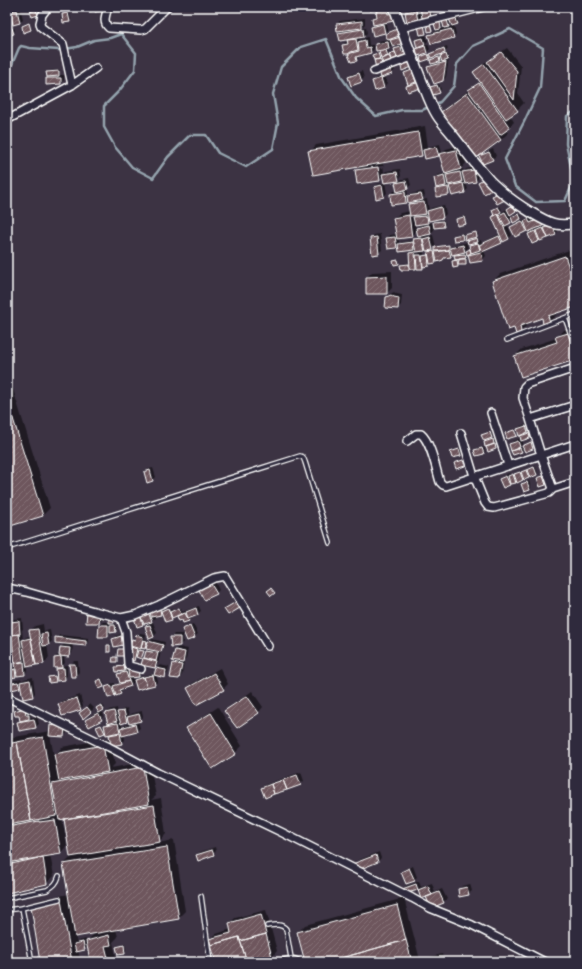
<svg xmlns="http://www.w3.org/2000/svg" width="582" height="969" viewBox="0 0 582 969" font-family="'Playpen Sans',sans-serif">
	<defs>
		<pattern id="building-hatch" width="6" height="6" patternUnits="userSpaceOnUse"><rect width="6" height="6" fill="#6e575d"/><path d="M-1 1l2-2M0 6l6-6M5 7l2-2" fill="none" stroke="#847075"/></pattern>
	</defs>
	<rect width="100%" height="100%" fill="#3c3343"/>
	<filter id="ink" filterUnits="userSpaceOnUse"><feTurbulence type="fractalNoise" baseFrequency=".025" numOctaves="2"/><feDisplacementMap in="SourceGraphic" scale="8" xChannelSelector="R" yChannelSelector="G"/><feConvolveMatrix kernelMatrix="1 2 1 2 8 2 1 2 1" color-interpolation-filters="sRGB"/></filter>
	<g filter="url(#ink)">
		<!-- shadow -->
		<path fill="#0007" fill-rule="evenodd" d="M20,7L23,19L20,22L13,19L11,21L7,22V12L12,10L14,8Z
			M368,7H390L396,10L386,21L388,29L385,32L374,34L372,27L374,25L373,19L376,15H378L377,11L381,8Z
			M419,7L420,13L422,12L421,7H432L433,12L430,16L422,15L418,20L406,13L409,9Z
			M69,12L71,19L69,21L63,14L64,13Z
			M457,16L459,22L454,25L456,34L453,37L430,35L433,32L437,31L435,24L437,22H441L442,27L438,30L445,28L443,22L448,19L450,24L446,28L453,26L450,19Z
			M365,18V24L362,27H366L367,33L364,36L359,37L360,41L362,39L368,37L369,45H373L374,49L371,52L359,55V57L356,60L349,55L355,50L343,45L346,42H349L351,38L339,34L344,29L337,24L340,21Z
			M400,27L402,32L397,36L404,34L389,48H387L389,54L384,58L390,56V54L391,53L396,51L395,49L399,46L404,44L410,47L397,59L382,65L373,55L380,52L383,49L376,45L379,41L389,39L387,34L390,31ZM387,55L382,60L381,57Z
			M14,28L15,31L7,36V30V31L9,29Z
			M426,35L428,41L424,45L428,44L430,49L427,52L417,49L421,45L416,41L419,37Z
			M7,39L9,40L8,46L7,47Z
			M447,46L448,49L445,52L431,56L429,58L422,56L429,54L430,55L434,51Z
			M507,48L521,66L518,94L524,103L517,110L510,115L514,122L506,130L508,133L501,140L483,153V154L493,149L496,156L492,159L483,163L480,155L442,112L449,105L481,81L474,72L481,65Z
			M447,53L449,58L446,77L443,81L428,67L432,64L431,60L432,59Z
			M393,64L395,70L392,73L384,75L387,83L384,87L375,89L373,82L376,78L382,77Z
			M415,68L419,78L415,82L423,79L424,84L407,86L409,84L405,73L409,70Z
			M60,70V75H64V80L61,83L47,78L50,75L47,72L49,71Z
			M362,71L364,78L361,81L349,77L352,74Z
			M439,84L441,90L434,94L431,88Z
			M425,126L428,147L440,144L442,153L446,149L461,145L466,163L460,170L463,169L464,172L466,169L477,167L479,177L476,181L466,183L468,189L464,192L451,191L449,194L436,190L437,189L435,178L438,175L446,173L440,153L438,155L425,152L422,155L383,162L384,173L386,171L400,169L401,176L398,180L385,182L387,193L384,196L375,187L378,184L385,183L383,175L379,180L356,171L361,166L310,152L316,145ZM383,166V168L360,171V169Z
			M409,178L411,185L407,188L408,196L411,194L424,191L425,196L421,200L427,199L429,210L431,208L444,205L446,214L443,217L415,224L416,229L420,225L432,222L434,230L428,236L433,235L436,247L437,246L450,245V247H452L455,245L468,242L471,237L465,236L463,239L454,236L455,235L463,233L464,236L466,234L477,232L478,235L475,238L478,237L479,241L481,240L482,244L484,242L500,234L493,217L495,215L493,210L500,206L502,210L498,214L514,205L517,209L510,214L512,217L520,213L522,217L521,218L513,219L507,224L512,235L509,238L484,250L486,256L482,260L469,255L473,252L466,254L467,255L464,258H467V263L466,264H459L458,266L453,262L456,260V256L459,252L453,254L450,256L445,257L443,259L436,261L429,265L424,266L422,268L418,266L416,268L411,266L409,269L401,265L403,264L411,263L410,253L414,249L400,251L399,244L396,247L387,238L390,235L397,234L394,218L400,213L410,211V205L413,201L408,199L406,202L391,194L394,191H398L396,183L399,180ZM417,230L419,236L414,240L402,242L399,244V238L411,236ZM474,242L470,246L471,248L467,250V252L462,254L468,248L467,244ZM435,246L436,249H432L429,253V255H424V252H420L418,254V253H416V251L424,250L426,248L432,249ZM439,249V251L431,253V251Z
			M465,216L466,222L465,223L457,219L458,218Z
			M532,216L536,217L533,221L543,216L526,231L511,227L515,224L525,219L526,220Z
			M444,220L445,224L444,226L434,223L435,221Z
			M555,222L558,231L555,234L533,243L529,234L532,231Z
			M380,234L382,250L378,253L371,238L374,235Z
			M572,249L575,258V306L556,313L557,314L550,321L542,317L527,323L528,324L521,331L493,281L500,274Z
			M392,271V288L387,293L367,277L372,272Z
			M394,292L397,294L402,295L401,305L398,308L387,297L390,294Z
			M574,327L575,359L515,356L522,349L557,338L564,330Z
			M7,370L50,508L43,515L7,526Z
			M529,423L531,428L525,434L530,433L531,436L530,437L522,440L523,443L518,449L522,447L523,450L521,451H513L516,448L510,444L513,441L521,438V436L524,433L518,429L521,426Z
			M491,432L493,436L489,440L494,438L497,447L488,451L487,448L491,444L485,442L489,439L484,434Z
			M532,442L534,446L525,450L524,446Z
			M484,447L485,451L484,453L476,455L475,451L476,449Z
			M460,448L462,453L461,455L451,452L453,451Z
			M535,466L538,473L536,474L530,475L528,477L524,478L523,479L517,480L515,482H511L509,484L500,479L504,476L509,473L510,475L514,474L515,475L521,471L522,472Z
			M153,468L156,477L153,480L145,472L149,469Z
			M544,476L547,483L545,484L539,478Z
			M529,481L531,488L530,490L522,484Z
			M215,581L219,590L216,593L200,590L203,587Z
			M240,599L242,604L239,608L225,609L229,606Z
			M199,606L201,611L188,621L182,619L178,616L181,613L175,615L172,619L166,621L162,612L160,614L154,615L155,618L151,621L143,624L135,618L163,607V610L165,609V611L172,608L173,610L181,608L182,612Z
			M88,612H102V619L99,622Z
			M114,617V620L113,622H111V624H116L117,630L111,633L107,636H99L100,625L103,622H110Z
			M22,618L23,629L22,630L23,640L26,637L31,636L30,631L35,626L43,624L44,631L50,630L52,641L49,644H47L49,658L44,663L28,666V670L25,674L18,675L16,676L7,678V670L9,668L17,667L13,638L7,641V636L12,634L11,622L14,619Z
			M153,622L157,633L154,636L150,638L146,627L149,623Z
			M7,624L10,625L9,631L7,633Z
			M193,624L198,634L194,637L184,630L187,626Z
			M124,633L126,640L123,644L115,646L113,639L116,636Z
			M140,633L146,634L145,639L148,640L147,644L152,639L165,642L164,647L161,651L158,664L155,667L144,659L146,657L147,651L150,648L149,644L145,648L141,647L140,649L144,650L141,658L137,656L134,660L129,658L133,640Z
			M174,634H183V642L180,645L171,638Z
			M60,635L89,638V642L85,645L73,644L72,653L69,656H64L65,663L62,666L67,665V676L64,679L57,680L56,681L49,677L51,676L58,675L57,669L60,667L55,658L58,655H60L61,647L65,643L56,638Z
			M109,644H111V650L110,651L108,645Z
			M179,647L188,649L186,659L183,662H184L182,675L179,678L174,664L176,661L175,650Z
			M74,661H78L79,672L76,676L70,665Z
			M126,665V670L141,666L142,673L138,676L132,677L134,682L130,685L123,688V690L120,693H116L114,695L106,688L109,684L115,683V685L121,682L119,675L123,670L116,668L118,666Z
			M160,665L169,667L168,673L164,677L156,675L158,681L155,684L135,680L139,677L156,673L157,668Z
			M220,668L228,684L223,689L188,688L193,683Z
			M33,677L35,693L32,696L21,685L19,687L7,690V682L21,679L22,681L24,679Z
			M102,678L105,685L103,686L97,681Z
			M252,691L263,707L258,713L226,711L231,706Z
			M80,695L83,706L80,709L59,704L63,701Z
			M90,704L94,708L91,712L84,710Z
			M102,704L105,708L102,711L104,716L101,719L86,720L89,717L99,711L98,707Z
			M28,706L29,712H32V715L29,718L37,716L39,724L35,727L18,723L21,720L20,714L15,711L18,708Z
			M218,707L242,746L235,753L188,729L195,722Z
			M117,708L118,713L122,710L127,708L129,716L131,714L142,711L143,717L140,720L138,721L140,728L136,731L124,734L125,740L122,743L111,745L115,764L111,768L149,761L156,796L151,800L161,798L166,834L158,843L174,840L185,911L178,918L116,929L118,937L113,942L117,962H41L32,907L39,900L69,894L64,864L73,855L65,818H62L67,846L60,853L50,854L54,876L47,883L7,892V738L51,731V726L55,722L68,724L67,733L63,736L50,735L54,756L62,747L111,738L110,735L113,732L105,725L109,722L106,713L109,710ZM128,719L129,724L125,725L122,727V723L126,721ZM96,932L87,941L86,939L78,941L77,943L75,936ZM88,946L90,955L80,958L78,951L84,949Z
			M102,725L105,731L104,732L99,726Z
			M301,772L304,781L300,784L262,788L265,785Z
			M215,847L216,851L213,855L197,856L200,852Z
			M379,852L381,858L378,861L358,869L356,864L359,860Z
			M413,866L417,877L414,880L402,872L405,869Z
			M419,881L421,887L432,883L435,892L442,889L447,899L443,902L427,895L422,897L419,888L405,893L403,889L406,886Z
			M470,884L472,891L468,894L459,890L462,886Z
			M404,898L420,960L442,954L444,962H306L298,932L305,925Z
			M266,910L277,951L272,957L252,962H242V959L232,962H217L211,939L216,934L231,929L230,923L235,918Z
			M125,944L126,952L125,953L119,954L118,947L119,946Z"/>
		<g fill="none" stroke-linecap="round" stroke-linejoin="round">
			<!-- stream -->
			<path stroke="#94a3ad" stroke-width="2.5" d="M7,76L19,48L21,46L30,48L59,50L77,47L94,40L110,38L121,34L136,53L135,70L119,91L104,106V127L115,147L132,167L153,178L168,157L190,135H206L218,153L246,167L273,149L278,123L273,94L281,67L301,47L326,39L342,78L356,98L376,116L402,110H422L440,102L454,86L457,64L473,46L510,29L543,48L540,88L524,122L505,159L515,186L536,202L565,201L574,181L566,144L567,116L575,111"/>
		</g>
		<!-- building -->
		<path fill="url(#building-hatch)" stroke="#fff" d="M83,7H92V11H83Z
			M94,7H100V11L95,12Z
			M356,7H387L370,11L367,8L356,10Z
			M420,7H429L431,17L422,18Z
			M445,7H452L453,10L445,11Z
			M387,9L388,14L393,13L394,21L373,25L372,18L377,17L376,11Z
			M17,10L20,23L13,25L10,11Z
			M36,10L38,15L32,17L30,12Z
			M416,10L418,21L407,23L405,12Z
			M9,13L11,22L7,23V14Z
			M68,13L70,22L63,23L62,14Z
			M455,17L458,24L452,26L449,19Z
			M447,20L449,27L444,28L442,21Z
			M362,21V28L337,31L336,24Z
			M440,22L441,29L436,30L434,24Z
			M29,23L31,30L23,33L22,26Z
			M383,24L385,33L373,36L371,27Z
			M430,24L432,31L428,32L427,25Z
			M424,25L426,34L420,35L418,26Z
			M12,28L14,34L9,35L7,30Z
			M363,29L364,37L340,41L338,33Z
			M397,29L399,36L388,40L385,34Z
			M451,29L454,38L431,44L428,35Z
			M401,37L403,43L393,47L390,40Z
			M423,38L425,45L417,48L415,40Z
			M356,39L358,50L351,52L348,54H344L342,45L348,44L347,40Z
			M365,40L366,48L370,47L371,53L356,57L357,61L351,62L348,55L351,53L359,51L358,42Z
			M388,42L389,49L376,51L375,44Z
			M425,46L427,53L418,56L416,49Z
			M401,47L402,52L407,50L409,56L398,60L394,49Z
			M444,48L445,53L431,58L429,54Z
			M386,50L388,56L381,58L379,52Z
			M395,52L398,60L392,62L389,54Z
			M501,52L517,71L514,100L487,62Z
			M378,53L380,59L374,60L372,55Z
			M428,54L430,59L421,62L420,57Z
			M446,54L448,60L442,62L440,56Z
			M389,56L392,62L384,65L381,59Z
			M439,57L440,62L431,64L430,60Z
			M380,59L383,66L376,68L374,60Z
			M410,60L412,67L402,71L400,63Z
			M446,62L443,81L434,84L427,67Z
			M484,64L518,111L506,119L473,72Z
			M390,67L392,74L381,78L379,70Z
			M412,70L416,82L408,85L404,73Z
			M59,71V76L47,77L46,72Z
			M359,73L362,82L351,86L348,77Z
			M46,78H61V84L46,85Z
			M381,78L384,88L375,91L372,81Z
			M420,82L421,88L408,92L406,86Z
			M479,83L510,128L500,135L468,90Z
			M437,85L440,93L433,95L430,87Z
			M467,93L501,140L475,159L441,112Z
			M418,132L422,156L313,175L308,151Z
			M436,147L439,156L425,159L423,150Z
			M456,150L461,169L445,174L439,154Z
			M489,152L493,160L483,164L479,156Z
			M378,167L380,181L357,184L355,170Z
			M474,170L476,182L465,184L462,172Z
			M397,172L399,181L384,183L382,174Z
			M460,172L462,182L448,185L446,175Z
			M444,175L446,186L436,188L434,178Z
			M486,178L492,190L484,194L478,182Z
			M406,181L408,189L397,192L395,183Z
			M463,183L465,193L452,196L449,186Z
			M382,185L384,197L376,199L374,187Z
			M448,187L449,195L436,197L435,189Z
			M405,192L406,203L391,205L390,194Z
			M500,192L505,200L497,204L492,196Z
			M421,194L423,200L408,203L407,196Z
			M424,202L426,214L410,216L408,204Z
			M513,205L516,211L510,215L507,209Z
			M441,207L443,218L429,221L427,211Z
			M498,207L501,212L494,216L492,210Z
			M575,211V220H574L570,214Z
			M505,212L511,223L505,226L499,215Z
			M498,214L509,239L503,242L492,217Z
			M519,214L521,219L513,223L511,217Z
			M409,215L412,237L397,239L393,218Z
			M427,216L428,223L415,225L413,217Z
			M464,217L466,224L457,226L456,219Z
			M528,219L530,223L539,219L547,224L528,232L524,221Z
			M443,221L444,227L434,228L433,222Z
			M522,221L527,231L515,237L510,227Z
			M552,224L556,235L548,238L544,228Z
			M429,225L431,234L418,237L416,228Z
			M543,228L548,238L540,241L536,231Z
			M535,231L539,241L532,244L528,234Z
			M476,232L477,237L465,240L464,235Z
			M462,234L463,240L454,241L453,236Z
			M499,236L502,243L482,252L479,245Z
			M377,237L379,254L372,255L370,238Z
			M395,237L397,248L388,249L386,238Z
			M430,237L433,250L426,251L423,239Z
			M422,238L425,251L416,252L413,239Z
			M477,238L478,242L468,244L467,241Z
			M413,242L414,250L399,252L398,244Z
			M478,243L480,250L471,253L469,245Z
			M449,245V250L435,251V247Z
			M463,245L465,252L452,255L450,248Z
			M470,249L471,253L467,255L466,251Z
			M449,250L451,257L444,258L443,260L437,262L435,252Z
			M434,251L436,263L430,264L428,252Z
			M415,252L416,269H410L409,253Z
			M481,252L483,261L470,263L468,255Z
			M465,254L466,258L455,260L454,255Z
			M416,255H421L423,269H417Z
			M428,255L429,266L423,267L422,256Z
			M565,256L575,285V307L548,316L550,322L543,324L542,318L520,326L521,332L516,334L514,328L508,330L492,281Z
			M459,259H466V265H458Z
			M398,260L399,264L394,265L393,261Z
			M457,260L458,267L453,268L452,261Z
			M409,264V270H401L400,265Z
			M387,276V294H366V277Z
			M391,295L394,297L399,298L398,309L385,308L386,297Z
			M568,333L575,356V360L521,377L514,356L557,342L555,337Z
			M7,399L43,516L7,527Z
			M526,426L528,432L519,436L517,429Z
			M514,430L517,436L507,439L505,433Z
			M490,432L492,438L484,441L481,435Z
			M529,433L530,438L521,441L520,436Z
			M493,439L494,444L485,447L484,442Z
			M518,441L520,447L511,451L509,444Z
			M531,442L533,449L525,452L522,446Z
			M495,444L496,449L488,452L486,447Z
			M482,448L484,454L476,456L474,450Z
			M520,448L522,452L513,455L511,451Z
			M459,449L461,456L452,458L450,452Z
			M463,460L465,466L456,469L454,463Z
			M534,467L537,475L530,478L527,470Z
			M150,470L153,481L147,483L144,472Z
			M526,470L529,478L524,480L521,472Z
			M520,472L523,480L517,483L514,474Z
			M513,474L516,483L510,484L508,476Z
			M506,476L510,485L503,488L499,479Z
			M543,476L546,485L540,487L537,478Z
			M527,482L530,490L524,492L521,484Z
			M211,584L217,594L204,600L199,590Z
			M271,588L275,593L271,596L267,591Z
			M236,602L240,608L228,615L224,609Z
			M157,608L158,610L160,609L161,615L151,617L150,609Z
			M168,608L172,620L165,622L161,611Z
			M179,608L181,614L172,618L170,612Z
			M196,608L198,615L188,619L186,612Z
			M87,611L94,612V615H100L99,623H86Z
			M148,612L152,622L144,624L140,615Z
			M185,613L189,621L183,623L182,620L179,621L177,616Z
			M140,615L143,625L137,627L134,618Z
			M109,618H113L114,623H109Z
			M19,621L20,634L11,635L10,622Z
			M99,625H108V637H98Z
			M110,625H115L116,632L110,633Z
			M150,625L154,637L149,639L145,626Z
			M190,626L195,638L187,641L182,629Z
			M38,629L44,664L36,665L29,630Z
			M47,633L49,645L43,646L41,634Z
			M19,634L23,661L15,663L11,635Z
			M10,635L12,640L7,642V636Z
			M136,635L143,637L141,649L130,646L132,639L135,640Z
			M121,636L123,645L114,647L112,639Z
			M55,637L86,641V646L55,643Z
			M170,637H180V646L171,647Z
			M31,638L36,665L27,667L22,640Z
			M143,640L147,641L145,649L141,648Z
			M148,641L163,645L161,652L146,649Z
			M107,645H110V652H107Z
			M60,647L70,648L69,657L59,656Z
			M131,647L137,649L134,661L128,659Z
			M118,649H126L125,656H117Z
			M138,650L144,651L141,659L136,657Z
			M175,650L185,652L183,663L172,661Z
			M146,651L158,653L156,661L144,658Z
			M61,657L62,668H54V658Z
			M113,657H117V662H112Z
			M143,658L157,662L155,668L141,665Z
			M24,662L25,675L17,676L15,663Z
			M173,663L182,665L179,679L170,678Z
			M69,664H75L76,677H71Z
			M124,666L125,671L116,672L115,667Z
			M64,668L65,680L57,681L56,669Z
			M156,668L166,670L165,678L154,675Z
			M15,669L16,677L7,679V671Z
			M138,669L139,677L129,678L128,670Z
			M126,672L129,681L120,683L117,674Z
			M214,673L224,690L196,705L187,688Z
			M153,675L155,685L147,687L144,677Z
			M55,676L56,682L49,683L48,677Z
			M144,677L147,687L137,690L134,680Z
			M101,679L104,687L99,689L96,681Z
			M30,680L33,697L23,699L20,682Z
			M129,681L131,686L119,690L121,694L116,696L113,686Z
			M18,682L20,688L7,691V684Z
			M111,685L115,696L108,698L105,687Z
			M247,696L259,713L237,728L224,711Z
			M77,698L81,710L62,716L58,704Z
			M101,705L104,710L99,713L96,708Z
			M87,707L91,712L83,719L79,713Z
			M25,708L26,715H29V719L20,721L19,716H15L14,711Z
			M114,711L117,721L108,724L105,713Z
			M124,711L127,722L121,724L117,712Z
			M98,713L102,720L89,727L85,720Z
			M211,713L236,754L212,769L186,728Z
			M139,714L141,721L129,724L127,717Z
			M34,719L36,728L19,731L17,722Z
			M118,723L120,732L106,735L104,725Z
			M135,724L137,732L122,736L120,728Z
			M50,725L65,727L64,737L49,736Z
			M101,725L105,733L100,735L96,727Z
			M120,733L122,744L111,746L109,735Z
			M43,737L56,816L31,821L17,742Z
			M17,742L31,821L7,825V744Z
			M103,745L108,772L59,781L54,754Z
			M143,767L149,804L59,820L52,784Z
			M297,775L301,785L287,790L283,780Z
			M283,780L287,790L274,794L271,784Z
			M271,784L274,794L265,798L261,788Z
			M154,805L160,842L70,857L64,819Z
			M55,820L61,854L7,863V827L39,821V822Z
			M167,847L179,919L75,937L63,864Z
			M212,850L214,855L198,861L196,855Z
			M376,855L378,862L358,870L355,863Z
			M43,857L47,884L7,893V865Z
			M409,868L415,881L406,884L401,872Z
			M416,884L418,890L404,894L402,889Z
			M428,886L432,895L421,899L418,890Z
			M467,887L469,895L459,897L458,889Z
			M439,892L444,903L431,908L426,897Z
			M61,900L72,962H40L31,907Z
			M397,905L406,940L327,962H305L297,932Z
			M261,914L266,934L240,941L239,937L211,945L209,939L231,933L229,923Z
			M266,934L272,957L256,962H241V961L246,959L240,941Z
			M109,935L111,945L105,946L109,962H81L90,960L86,941Z
			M239,937L246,959L236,962H216L211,945Z
			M406,940L412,962H327Z
			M83,942L85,950L76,952L74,944Z
			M124,945L125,954L118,955L116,947Z
			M437,959L438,962H426Z"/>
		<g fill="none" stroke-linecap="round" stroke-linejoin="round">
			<defs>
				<path id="service" d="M565,318L575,346
					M507,340L575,314
					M7,548L300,456L303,457L305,462L330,543
					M201,896L210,962
					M7,898L47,890C54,886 57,883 59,876
					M22,908L59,899
					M7,910L22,908L32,962
					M267,926C274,925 281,923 286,929L291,958
					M277,962C285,960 294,955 300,962"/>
				<path id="minor" d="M48,7L42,15L40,23L41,27L45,30L63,44L72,85
					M108,7C106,15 102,22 109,28L141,30L145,29L167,7
					M401,28L483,7
					M374,71L412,57
					M7,120L72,85L96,68
					M491,413L508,465
					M530,419L575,405
					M461,433L474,476L485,503L488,507L494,508L549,493L553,489L552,486L541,455L530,419L523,398L524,387L527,384L575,368
					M407,441L416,434H421C431,442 436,469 440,482L443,485L446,486L575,444
					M553,489L575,482
					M7,588L27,592L94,611L121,618L135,615L159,605L214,578L225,576L268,646
					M121,618L126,632L128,664L129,666L141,669
					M7,697L109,747L158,773L281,832L412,898L430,908L472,925L545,962"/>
				<path id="tertiary" d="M394,7C402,31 411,55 421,79C426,91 430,104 437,115C442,123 450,131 456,139C467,153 478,168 491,182C503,194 517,204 532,213C547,222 558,228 575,223"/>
			</defs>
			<!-- service casing -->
			<use href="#service" stroke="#fff" stroke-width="6"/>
			<!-- minor casing -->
			<use href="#minor" stroke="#fff" stroke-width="10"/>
			<!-- tertiary casing -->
			<use href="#tertiary" stroke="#fff" stroke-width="12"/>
			<!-- service -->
			<use href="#service" stroke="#2f2a3d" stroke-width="3.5"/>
			<!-- minor -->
			<use href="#minor" stroke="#2f2a3d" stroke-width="7"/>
			<!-- tertiary -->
			<use href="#tertiary" stroke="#2f2a3d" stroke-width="9"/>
		</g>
	</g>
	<!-- margin -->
	<rect width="582" height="969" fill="none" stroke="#2f2a3d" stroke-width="24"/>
	<rect x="12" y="12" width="558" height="945" fill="none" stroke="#fff" stroke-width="1.5" filter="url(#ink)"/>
</svg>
